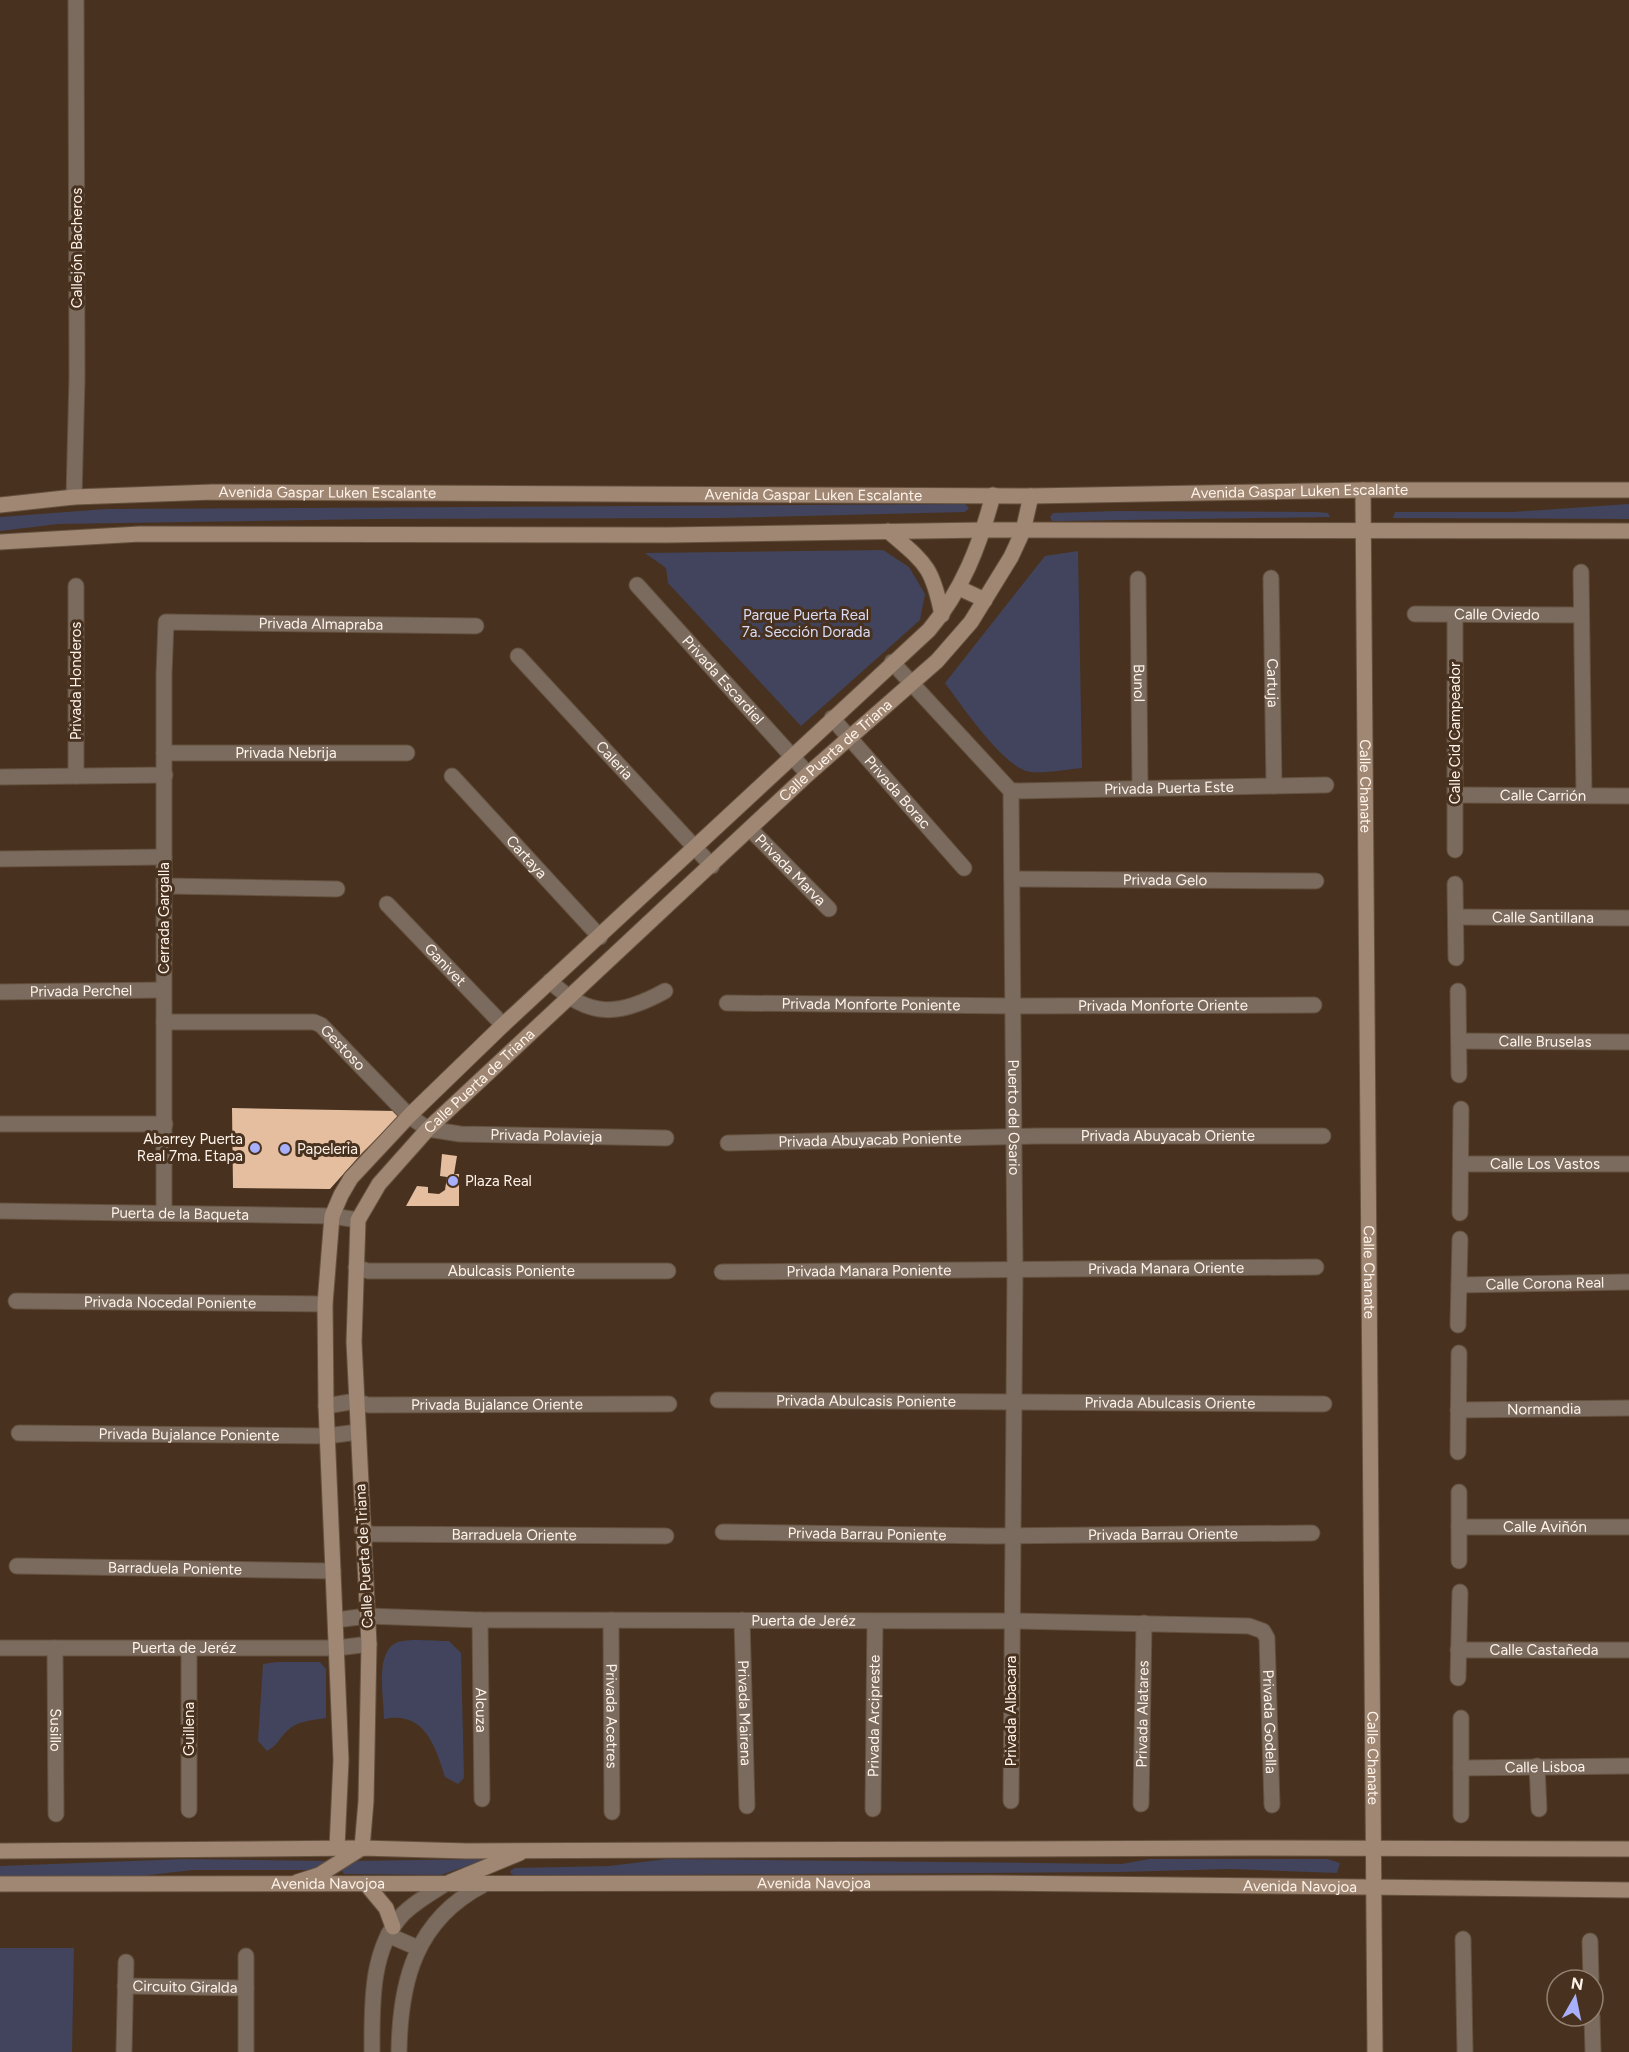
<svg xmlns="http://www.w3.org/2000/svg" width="1629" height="2052" viewBox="0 0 1629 2052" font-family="Figtree,sans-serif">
	<rect width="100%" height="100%" fill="#48321f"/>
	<!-- green -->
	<path fill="#41445c" d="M965,504L969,508L965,512L720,518L375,519L58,524L0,531V517L106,509Z
		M1629,504V519L1393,518L1395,512H1513Z
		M1117,511L1317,512L1328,513L1330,517L1063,521H1052L1050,517L1053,513Z
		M883,550L909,567L925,594L920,620L801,726L668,583L666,568L645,553Z
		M1078,551L1082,768C1068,769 1039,775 1026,771C1000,762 962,706 945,683L1045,556Z
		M449,1641L461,1653L464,1778L458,1784L445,1777C435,1746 425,1711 384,1719C384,1699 374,1650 398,1642C412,1638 434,1641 449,1641Z
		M277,1662H320L326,1669V1718C314,1720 297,1721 288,1730C279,1738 279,1744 267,1751L258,1741L263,1664Z
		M184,1859L329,1861L325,1870H193L132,1877L0,1876V1866Z
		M487,1859L441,1875L344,1874L341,1869L350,1861Z
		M667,1859L1122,1864L1149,1859H1327L1340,1863L1337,1873L1230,1869L1119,1872L518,1876L511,1874L510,1871L515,1868L609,1866Z
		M0,1948H74L72,2052H0Z"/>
	<!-- building -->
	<path fill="#e4be9f" d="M232,1108L397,1111L399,1117L363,1152L330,1189L233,1188Z
		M442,1154L457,1156L454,1174H459V1206H406L417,1186L428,1187V1193L439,1194L445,1190L447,1177L440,1176Z"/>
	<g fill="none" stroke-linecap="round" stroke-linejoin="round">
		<defs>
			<g id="street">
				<path d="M74,497L77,378L76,0"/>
				<path d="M1581,572L1584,795"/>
				<path id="s1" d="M1271,578L1274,786"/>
				<path id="s2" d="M1138,579L1140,787"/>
				<path id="s3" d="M637,585L808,774"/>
				<path id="s4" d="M1415,614L1580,615"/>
				<path d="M1455,615V850"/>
				<path id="s5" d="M518,656L712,866"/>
				<path id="s6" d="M892,662L1011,791L1015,1270L1011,1801"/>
				<path id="s7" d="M832,718L964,868"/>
				<path id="s8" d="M164,753H407"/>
				<path d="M76,776V586"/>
				<path id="s9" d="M452,776L600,937"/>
				<path d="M0,777L165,775"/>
				<path id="s10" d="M1011,791L1326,785"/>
				<path id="s11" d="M1456,795L1629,796"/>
				<path id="s12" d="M751,830L829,909"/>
				<path d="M0,859L164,857"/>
				<path id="s13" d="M1012,879L1316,881"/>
				<path d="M1455,884L1456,958"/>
				<path d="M164,886L337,889"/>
				<path id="s14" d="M387,904L503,1025"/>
				<path id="s15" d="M1456,917L1629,918"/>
				<path d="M550,981C589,1019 620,1016 665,991"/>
				<path d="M1458,991L1459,1075"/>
				<path id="s16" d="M0,992L163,990"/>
				<path id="s17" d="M727,1003L1014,1006L1314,1005"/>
				<path id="s18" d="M164,1022H314L321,1025L409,1116L428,1129L460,1134L666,1138"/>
				<path id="s19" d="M1459,1041L1629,1042"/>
				<path d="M0,1124H165"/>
				<path id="s20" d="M728,1143L1039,1136H1323"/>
				<path id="s21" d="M1461,1164H1629"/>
				<path id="s22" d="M0,1211L332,1216L358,1220"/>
				<path id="s23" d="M164,1213V674L166,622L476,626"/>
				<path d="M1460,1213L1461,1109"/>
				<path id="s24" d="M356,1267L368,1271H668"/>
				<path id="s25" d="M722,1272L1316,1267"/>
				<path id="s26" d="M1459,1285L1629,1282"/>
				<path id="s27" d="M16,1301L325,1304"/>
				<path d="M1458,1325L1460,1239"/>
				<path id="s28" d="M718,1400L1324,1404"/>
				<path id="s29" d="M326,1406L356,1401L368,1405L669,1404"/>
				<path id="s30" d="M1458,1410L1629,1408"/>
				<path id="s31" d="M19,1433L327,1436L358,1432"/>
				<path d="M1458,1452L1459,1353"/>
				<path id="s32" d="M1459,1527H1629"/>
				<path id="s33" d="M362,1530L371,1534L666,1536"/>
				<path id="s34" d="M723,1532L990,1536L1312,1533"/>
				<path d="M1459,1561V1492"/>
				<path id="s35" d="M17,1566L333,1571"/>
				<path id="s36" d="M336,1620L367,1616L480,1620L1011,1621L1249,1626L1263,1631L1267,1638L1272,1805"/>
				<path id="s37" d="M480,1620L482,1799"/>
				<path id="s38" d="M611,1620L612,1812"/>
				<path id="s39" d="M742,1620L747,1806"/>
				<path id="s40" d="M0,1648H337L369,1644"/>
				<path id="s41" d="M55,1648L56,1814"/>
				<path id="s42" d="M1458,1650H1629"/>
				<path d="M1458,1678L1460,1592"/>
				<path d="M1537,1766L1539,1809"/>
				<path id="s43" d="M1461,1768L1629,1766"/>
				<path id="s44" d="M1141,1804L1144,1623"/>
				<path id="s45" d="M873,1809L875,1622"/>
				<path d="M189,1810V1648"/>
				<path d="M1461,1815V1718"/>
				<path d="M388,1935L418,1948"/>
				<path d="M1463,1939L1465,2052"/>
				<path d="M1590,1941L1591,1980"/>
				<path id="s46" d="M125,1986L246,1988"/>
				<path d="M1592,2016L1593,2052"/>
				<path d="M124,2052L126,1962"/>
				<path d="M246,2052V1956"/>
				<path d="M372,2052C372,2006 370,1949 403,1914C415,1902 431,1893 445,1884"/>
				<path d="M399,2052C400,1980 416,1920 483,1885"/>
			</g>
			<g id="secondary">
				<path id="s47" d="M1363,490L1375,2052"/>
				<path id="s48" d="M0,505L74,497L213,492L1031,496L1363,490H1629"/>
				<path d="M888,531C925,563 932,565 942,615"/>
				<path d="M0,542L140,534L668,535L984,530L1629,531"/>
				<path d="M959,588L985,600"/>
				<path d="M337,1848L341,1760L326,1406L325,1304L332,1216L341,1195L351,1178L409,1116L503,1025L929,630C962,591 980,545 993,495"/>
				<path d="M0,1851L362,1848L467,1851L1248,1848L1629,1849"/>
				<path id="s49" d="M297,1882L319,1875L362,1848L366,1801L369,1644L354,1342L358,1220L379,1184L428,1129L808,774L937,661L971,622L1011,557L1023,531L1031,496"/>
				<path d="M450,1882L520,1853"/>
				<path id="s50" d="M0,1884L989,1883L1629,1890"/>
				<path d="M366,1884L386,1908L393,1927"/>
			</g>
		</defs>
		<!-- street casing -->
		<use href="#street" stroke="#65513f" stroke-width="17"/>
		<!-- secondary casing -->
		<use href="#secondary" stroke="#65513f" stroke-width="17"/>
		<!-- street -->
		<use href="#street" stroke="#7a6b5e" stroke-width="15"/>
		<!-- secondary -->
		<use href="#secondary" stroke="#9f8773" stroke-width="15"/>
	</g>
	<!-- markers -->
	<g fill="#a8b0fc" stroke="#48321f" stroke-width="2">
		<circle cx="255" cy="1148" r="6"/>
		<circle cx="285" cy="1149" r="6"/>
		<circle cx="453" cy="1181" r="6"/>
	</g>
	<g text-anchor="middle" stroke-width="6" stroke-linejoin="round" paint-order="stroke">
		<!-- street labels -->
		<g font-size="15" fill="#fef2e9" stroke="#48321f">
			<text transform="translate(77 248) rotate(-90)" y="5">Callejón Bacheros</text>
			<text dy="5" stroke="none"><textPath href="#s48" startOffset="1300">Avenida Gaspar Luken Escalante</textPath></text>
			<text dy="5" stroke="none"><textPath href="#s48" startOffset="328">Avenida Gaspar Luken Escalante</textPath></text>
			<text dy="5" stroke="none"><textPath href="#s48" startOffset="814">Avenida Gaspar Luken Escalante</textPath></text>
			<text dy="5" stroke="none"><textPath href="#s4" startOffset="82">Calle Oviedo</textPath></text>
			<text dy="5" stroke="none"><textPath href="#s23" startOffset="746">Privada Almapraba</textPath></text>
			<text dy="5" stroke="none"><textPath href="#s3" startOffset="128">Privada Escardiel</textPath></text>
			<text transform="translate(76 681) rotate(-90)" y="5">Privada Honderos</text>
			<text dy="5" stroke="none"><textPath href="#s1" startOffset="105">Cartuja</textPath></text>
			<text dy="5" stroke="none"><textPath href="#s2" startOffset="104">Bunol</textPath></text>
			<text transform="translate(1455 733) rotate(-90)" y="5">Calle Cid Campeador</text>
			<text dy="5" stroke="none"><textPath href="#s49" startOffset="1374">Calle Puerta de Triana</textPath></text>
			<text dy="5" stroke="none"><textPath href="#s8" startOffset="122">Privada Nebrija</textPath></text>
			<text dy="5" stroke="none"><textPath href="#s5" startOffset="142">Caleria</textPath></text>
			<text dy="5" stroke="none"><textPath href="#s47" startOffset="296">Calle Chanate</textPath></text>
			<text dy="5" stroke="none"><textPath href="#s10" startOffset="158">Privada Puerta Este</textPath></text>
			<text dy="5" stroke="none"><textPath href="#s7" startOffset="99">Privada Borac</textPath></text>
			<text dy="5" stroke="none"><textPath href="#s11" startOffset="87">Calle Carrión</textPath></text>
			<text dy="5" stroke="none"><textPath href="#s9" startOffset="110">Cartaya</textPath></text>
			<text dy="5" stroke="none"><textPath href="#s12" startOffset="56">Privada Marva</textPath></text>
			<text dy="5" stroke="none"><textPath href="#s13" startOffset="153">Privada Gelo</textPath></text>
			<text transform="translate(164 918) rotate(-90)" y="5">Cerrada Gargalla</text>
			<text dy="5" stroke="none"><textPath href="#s15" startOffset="87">Calle Santillana</textPath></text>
			<text dy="5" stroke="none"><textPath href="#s14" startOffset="84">Ganivet</textPath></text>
			<text dy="5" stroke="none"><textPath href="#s16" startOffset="81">Privada Perchel</textPath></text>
			<text dy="5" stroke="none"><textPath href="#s17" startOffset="144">Privada Monforte Poniente</textPath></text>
			<text dy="5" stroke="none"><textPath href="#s17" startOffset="436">Privada Monforte Oriente</textPath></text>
			<text dy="5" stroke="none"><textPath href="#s19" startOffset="86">Calle Bruselas</textPath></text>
			<text dy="5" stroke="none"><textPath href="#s18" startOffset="189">Gestoso</textPath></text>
			<text dy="5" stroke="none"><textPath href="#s49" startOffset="888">Calle Puerta de Triana</textPath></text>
			<text dy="5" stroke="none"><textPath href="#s6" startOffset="502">Puerto del Osario</textPath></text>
			<text dy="5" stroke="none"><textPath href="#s18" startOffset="426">Privada Polavieja</textPath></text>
			<text dy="5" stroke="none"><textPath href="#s20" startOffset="440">Privada Abuyacab Oriente</textPath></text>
			<text dy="5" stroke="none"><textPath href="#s20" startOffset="142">Privada Abuyacab Poniente</textPath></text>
			<text dy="5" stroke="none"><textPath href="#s21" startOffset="84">Calle Los Vastos</textPath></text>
			<text dy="5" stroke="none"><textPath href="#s22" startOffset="180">Puerta de la Baqueta</textPath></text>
			<text dy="5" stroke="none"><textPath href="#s25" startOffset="444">Privada Manara Oriente</textPath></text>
			<text dy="5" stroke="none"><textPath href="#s24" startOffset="156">Abulcasis Poniente</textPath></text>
			<text dy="5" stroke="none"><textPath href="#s25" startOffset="147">Privada Manara Poniente</textPath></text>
			<text dy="5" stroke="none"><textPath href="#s47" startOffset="782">Calle Chanate</textPath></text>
			<text dy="5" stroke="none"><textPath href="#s26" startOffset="86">Calle Corona Real</textPath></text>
			<text dy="5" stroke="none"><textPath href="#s27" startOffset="154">Privada Nocedal Poniente</textPath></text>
			<text dy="5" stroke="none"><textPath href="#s28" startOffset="148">Privada Abulcasis Poniente</textPath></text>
			<text dy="5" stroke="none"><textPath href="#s29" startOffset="172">Privada Bujalance Oriente</textPath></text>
			<text dy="5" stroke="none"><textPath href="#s28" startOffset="452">Privada Abulcasis Oriente</textPath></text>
			<text dy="5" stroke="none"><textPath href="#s30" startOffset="86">Normandia</textPath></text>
			<text dy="5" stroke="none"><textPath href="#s31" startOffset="170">Privada Bujalance Poniente</textPath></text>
			<text dy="5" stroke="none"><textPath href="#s32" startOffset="86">Calle Aviñón</textPath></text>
			<text dy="5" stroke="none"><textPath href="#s34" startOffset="144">Privada Barrau Poniente</textPath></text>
			<text dy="5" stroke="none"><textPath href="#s34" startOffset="440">Privada Barrau Oriente</textPath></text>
			<text dy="5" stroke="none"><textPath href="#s33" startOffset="153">Barraduela Oriente</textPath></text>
			<text transform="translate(364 1556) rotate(-93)" y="5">Calle Puerta de Triana</text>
			<text dy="5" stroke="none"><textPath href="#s35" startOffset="158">Barraduela Poniente</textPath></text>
			<text dy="5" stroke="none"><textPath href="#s36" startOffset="468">Puerta de Jeréz</textPath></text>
			<text dy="5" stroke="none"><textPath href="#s40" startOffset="184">Puerta de Jeréz</textPath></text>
			<text dy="5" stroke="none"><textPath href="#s42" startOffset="86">Calle Castañeda</textPath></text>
			<text dy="5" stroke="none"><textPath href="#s37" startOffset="90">Alcuza</textPath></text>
			<text transform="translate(1011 1711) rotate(-90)" y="5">Privada Albacara</text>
			<text dy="5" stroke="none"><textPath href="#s39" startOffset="93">Privada Mairena</textPath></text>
			<text dy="5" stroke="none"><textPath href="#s44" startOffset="90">Privada Alatares</textPath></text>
			<text dy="5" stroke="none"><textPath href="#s45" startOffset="93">Privada Arcipreste</textPath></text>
			<text dy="5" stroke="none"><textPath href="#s38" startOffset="96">Privada Acetres</textPath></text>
			<text dy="5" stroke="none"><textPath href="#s36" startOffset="1020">Privada Godella</textPath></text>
			<text transform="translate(189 1729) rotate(-90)" y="5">Guillena</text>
			<text dy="5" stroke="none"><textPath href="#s41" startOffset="82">Susillo</textPath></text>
			<text dy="5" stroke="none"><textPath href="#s47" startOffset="1268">Calle Chanate</textPath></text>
			<text dy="5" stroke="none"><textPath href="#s43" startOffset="84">Calle Lisboa</textPath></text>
			<text dy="5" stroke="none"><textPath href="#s50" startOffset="328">Avenida Navojoa</textPath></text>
			<text dy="5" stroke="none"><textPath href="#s50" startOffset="814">Avenida Navojoa</textPath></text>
			<text dy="5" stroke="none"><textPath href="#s50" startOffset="1300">Avenida Navojoa</textPath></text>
			<text dy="5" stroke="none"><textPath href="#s46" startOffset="60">Circuito Giralda</textPath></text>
		</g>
		<!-- park labels -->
		<g font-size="15" fill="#d9ddf7" stroke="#48321f">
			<text x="806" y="620">Parque Puerta Real<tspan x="806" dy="17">7a. Sección Dorada</tspan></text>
		</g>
		<!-- poi labels -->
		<g font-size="15" fill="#fef2e9" stroke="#48321f" text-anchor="start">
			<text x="243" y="1144" text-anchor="end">Abarrey Puerta<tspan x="243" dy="17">Real 7ma. Etapa</tspan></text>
			<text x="297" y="1154">Papeleria</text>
			<text x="465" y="1186">Plaza Real</text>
		</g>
	</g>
	<!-- north arrow -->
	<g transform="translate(1575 1998) rotate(9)"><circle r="28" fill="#48321f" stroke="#917f70" stroke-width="1.5"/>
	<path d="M0-4.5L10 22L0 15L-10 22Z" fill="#a8b0fc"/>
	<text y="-9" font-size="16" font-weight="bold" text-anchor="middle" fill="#fef2e9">N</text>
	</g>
</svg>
